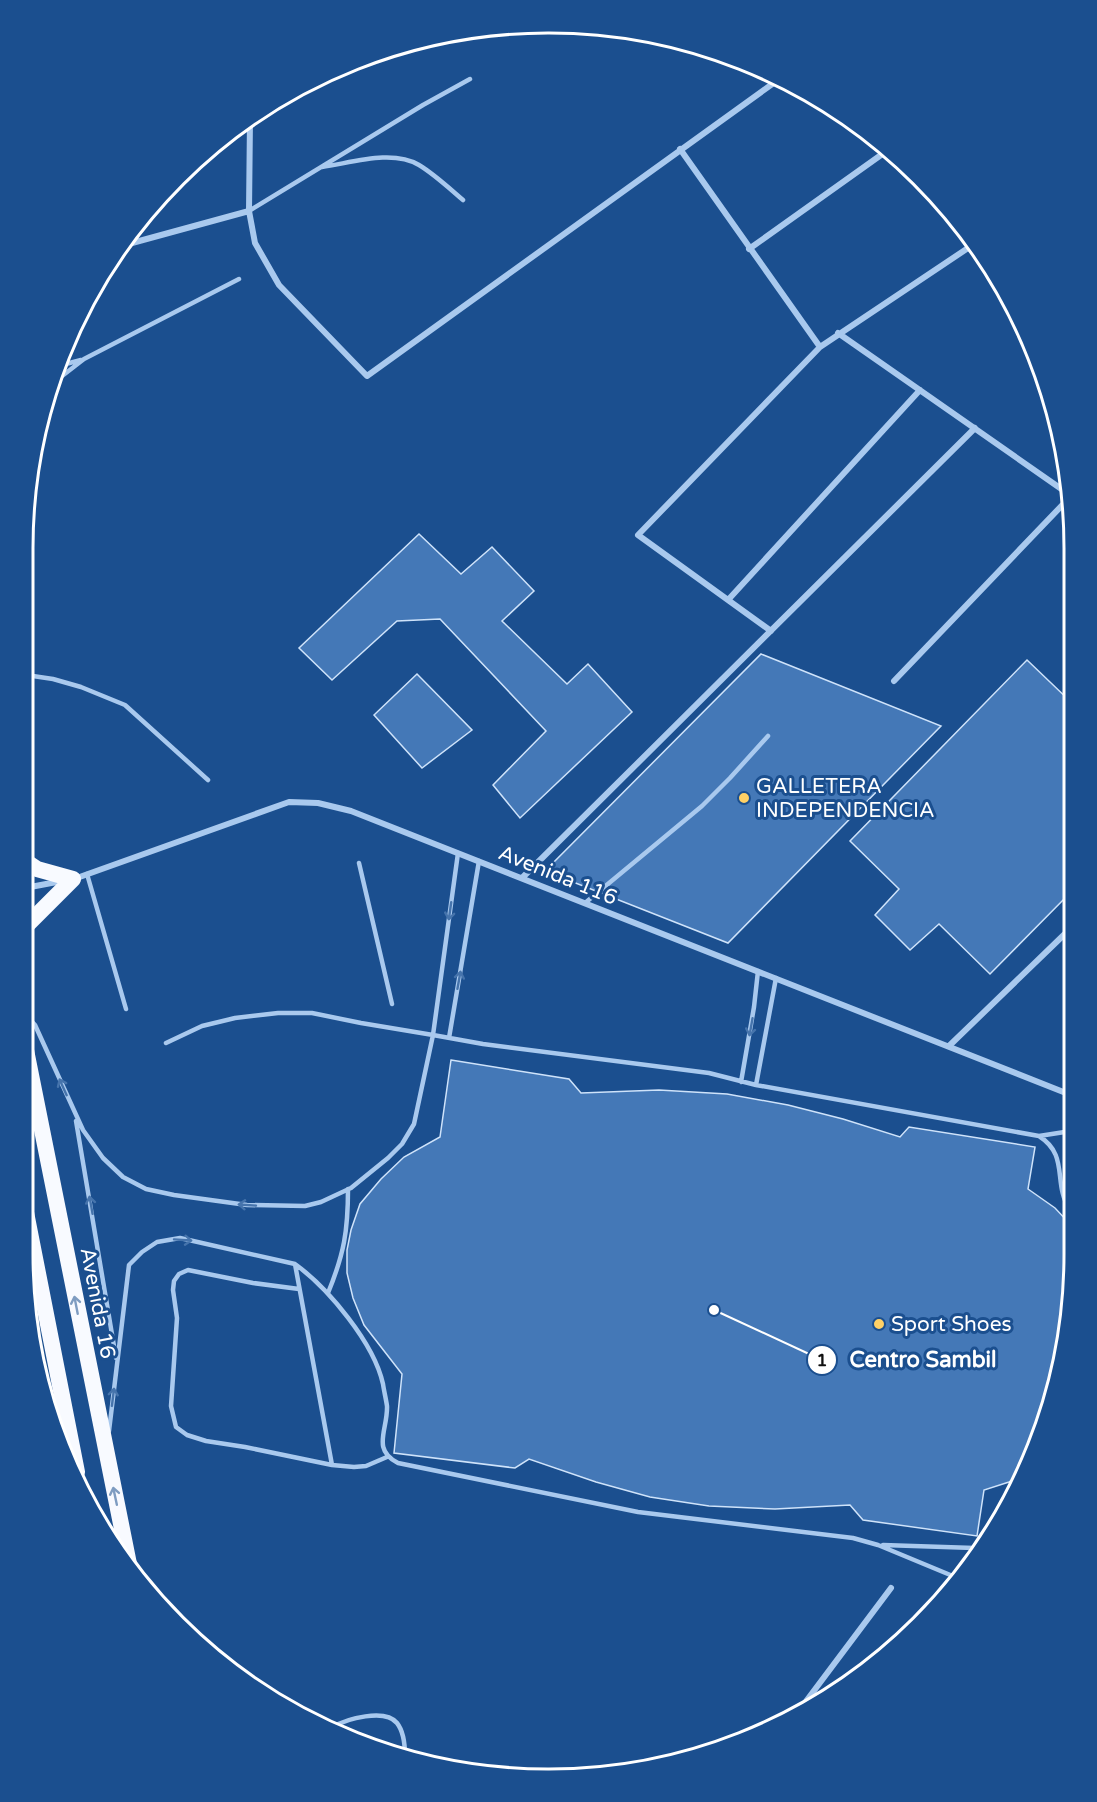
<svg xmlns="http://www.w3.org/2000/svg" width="1097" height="1802" viewBox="0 0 1097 1802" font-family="'Varela Round',sans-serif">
	<rect width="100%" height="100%" fill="#1b4f8f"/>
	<!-- building -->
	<path fill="#4478b7" stroke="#cfe3fa" stroke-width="1.5" d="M419,534L461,574L492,547L534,591L502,621L567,684L588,664L632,712L520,818L493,785L546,731L440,619L397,621L332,680L299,648Z
		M761,654L941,726L728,943L545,871Z
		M1027,660L1073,704L1072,891L990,974L939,924L910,950L875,915L899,889L850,841Z
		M417,674L472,730L422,768L374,715Z
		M451,1060L569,1079L581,1093L659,1090L727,1094L788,1105L843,1119L900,1137L909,1127L1035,1147L1028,1189L1055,1208L1070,1224V1322L1035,1454L1023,1475L1009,1482L984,1490L977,1536L863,1520L850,1505L775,1509L709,1506L650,1497L596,1482L529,1459L515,1468L394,1453L402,1374L364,1325L353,1298L347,1273V1250L351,1230L360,1204L381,1179L404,1157L440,1137Z"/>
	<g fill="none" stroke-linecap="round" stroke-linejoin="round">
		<!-- service -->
		<path stroke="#a9c9ee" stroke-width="4.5" d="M322,167C351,163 392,149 419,165C434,174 449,188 463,200
			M249,211L423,105L470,79
			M58,366L81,360
			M53,383L84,359L239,279
			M26,675L53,679L81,687L125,705L208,780
			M359,863L392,1004
			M87,874L126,1009
			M585,903L702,806L730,778L768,736
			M24,1013L35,1025L83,1130L103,1158L123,1177L146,1189L174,1195L247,1205L305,1206L321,1202L351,1188L388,1158L402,1144L414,1124L433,1035L483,1044L709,1073L756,1085L1039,1136C1070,1156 1052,1183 1070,1210
			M449,1038L479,861
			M166,1043L202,1026L235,1018L278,1013H312L361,1023L433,1035L458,853
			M741,1082L754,1007L758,971
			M756,1085L776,978
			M76,1121L116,1358
			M1039,1136L1071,1131
			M295,1264L332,1465
			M299,1289L253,1283L188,1270L179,1274L174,1281L173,1290L177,1318L171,1406L176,1427L187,1435L206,1441L245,1447L332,1465L354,1467L366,1466L387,1457
			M328,1293C344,1254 348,1231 348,1189
			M109,1431L129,1265L142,1252L157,1242L180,1238L295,1264C328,1288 374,1343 383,1384C384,1391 386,1399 387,1406C388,1430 371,1449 398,1463L638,1512L853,1538L878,1545L960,1579
			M883,1545L974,1548L982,1545
			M333,1727C346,1719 385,1708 397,1723C404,1732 405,1746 405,1756"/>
		<!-- minor -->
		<path stroke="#a9c9ee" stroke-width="6" d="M680,149L820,347
			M249,211L255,243L279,285L367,376L782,77
			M121,246L249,211L250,119
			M749,249L888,150
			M838,333L1070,495
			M728,600L920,390
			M771,631L638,535L820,347L974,244
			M894,681L1070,497
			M522,878L975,428
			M74,879L289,802L318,803L351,811L1071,1095
			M25,888L62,881
			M949,1046L1072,927
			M798,1712L891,1588"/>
		<!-- trunk -->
		<path stroke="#f8faff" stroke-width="16" d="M25,861L37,869L73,879
			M24,928L73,879
			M24,1040L131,1574
			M23,1197L77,1472"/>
	</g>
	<!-- one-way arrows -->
	<defs><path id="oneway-shaft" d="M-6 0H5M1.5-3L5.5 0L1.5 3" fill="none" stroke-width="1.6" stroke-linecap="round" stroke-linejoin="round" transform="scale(1.5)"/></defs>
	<g stroke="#4674ac">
		<use href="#oneway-shaft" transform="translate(450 911) rotate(98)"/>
		<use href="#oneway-shaft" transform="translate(459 980) rotate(-80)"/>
		<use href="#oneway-shaft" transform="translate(751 1027) rotate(100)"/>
		<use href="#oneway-shaft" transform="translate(63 1087) rotate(-114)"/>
		<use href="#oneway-shaft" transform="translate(91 1205) rotate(-100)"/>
		<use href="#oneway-shaft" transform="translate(247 1205) rotate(-176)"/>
		<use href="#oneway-shaft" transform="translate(183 1240) rotate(4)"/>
		<use href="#oneway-shaft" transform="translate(113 1397) rotate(-83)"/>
	</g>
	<g stroke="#7e9cc1">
		<use href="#oneway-shaft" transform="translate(76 1305) rotate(-101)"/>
		<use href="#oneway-shaft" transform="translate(115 1496) rotate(-102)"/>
	</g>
	<!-- markers -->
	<g fill="#ffd166" stroke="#1b4f8f" stroke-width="2">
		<circle cx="744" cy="798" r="6"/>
		<circle cx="879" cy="1324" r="6"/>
	</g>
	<g text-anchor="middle" stroke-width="6" stroke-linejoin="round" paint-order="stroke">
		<!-- poi labels -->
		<g font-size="21" fill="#fff" stroke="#1b4f8f" text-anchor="start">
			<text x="756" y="793">GALLETERA<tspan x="756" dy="24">INDEPENDENCIA</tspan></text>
			<text x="891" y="1331">Sport Shoes</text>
		</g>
		<!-- street labels -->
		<g font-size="21" fill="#fff" stroke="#1b4f8f">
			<text transform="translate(558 875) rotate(22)" y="7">Avenida 116</text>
			<text transform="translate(98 1303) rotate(79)" y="7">Avenida 16</text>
		</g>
	</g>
	<!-- crop -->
	<path d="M0 0H1097V1802H0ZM548 33H549A515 515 0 0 1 1064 548V1254A515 515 0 0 1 549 1769H548A515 515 0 0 1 33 1254V548A515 515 0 0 1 548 33Z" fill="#1b4f8f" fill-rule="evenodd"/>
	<path fill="none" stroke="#fff" stroke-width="3" d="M548 33H549A515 515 0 0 1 1064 548V1254A515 515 0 0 1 549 1769H548A515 515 0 0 1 33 1254V548A515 515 0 0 1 548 33Z"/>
	<!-- callouts -->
	<path fill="none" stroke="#fff" stroke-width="2" d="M714 1310L822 1360"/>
	<g fill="#fff" stroke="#1b4f8f" stroke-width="2">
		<circle cx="714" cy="1310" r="6"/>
		<circle cx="822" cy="1360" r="15"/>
	</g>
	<g font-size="18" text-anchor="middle" font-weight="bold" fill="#111">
		<text x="822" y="1366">1</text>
	</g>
	<g font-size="22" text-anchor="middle" font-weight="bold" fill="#fff" stroke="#1b4f8f" stroke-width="6" stroke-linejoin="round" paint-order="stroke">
		<text x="923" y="1367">Centro Sambil</text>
	</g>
</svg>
